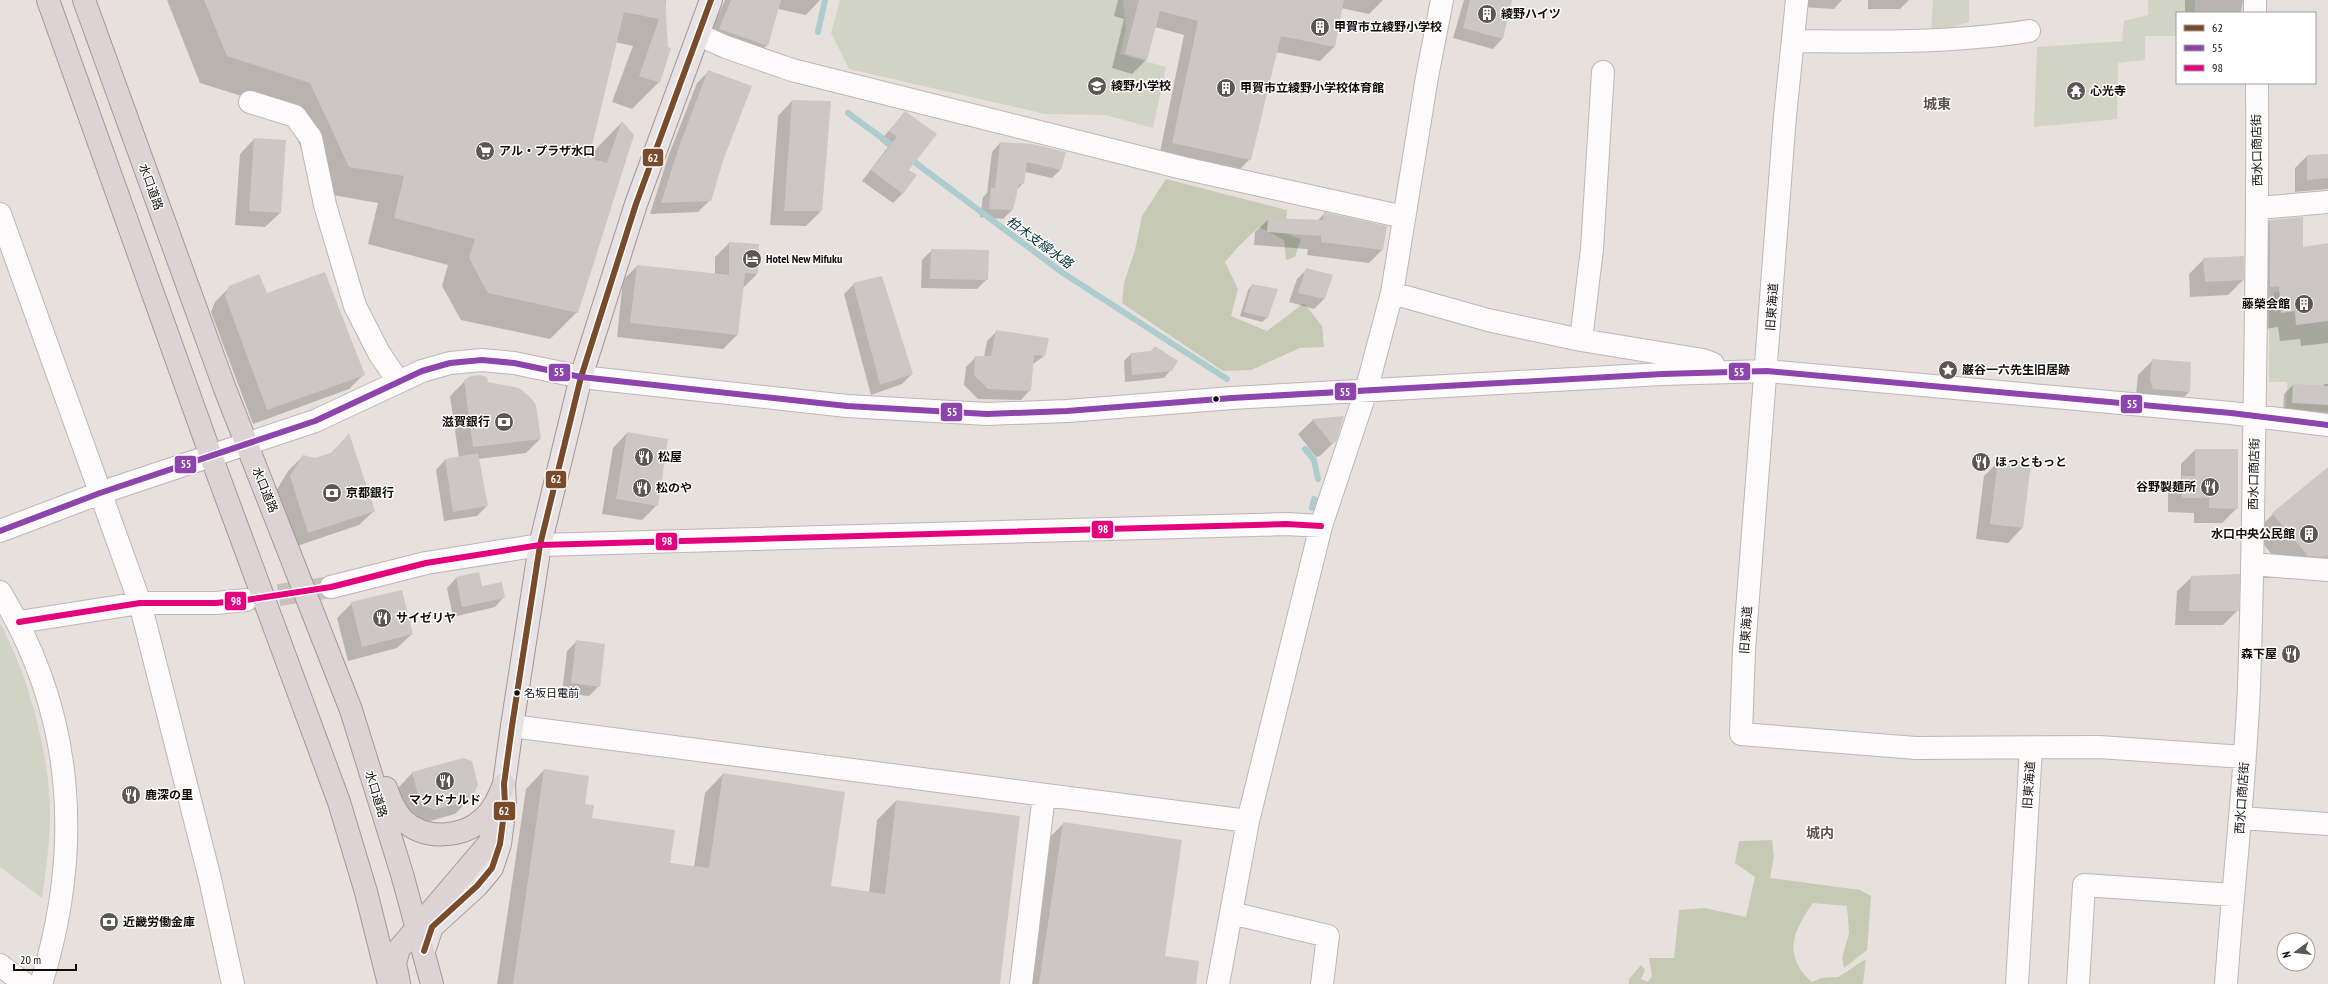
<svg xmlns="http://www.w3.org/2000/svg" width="2328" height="984" viewBox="0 0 2328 984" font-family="'PT Sans Narrow','Noto Sans JP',sans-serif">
	<rect width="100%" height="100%" fill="#e8e0dd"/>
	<!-- green -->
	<path fill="#d1d3c5" d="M840,0H1123L1126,29L1120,54L1166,67L1153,128L1106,115L1045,114L849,69L831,33Z
		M1933,0H1969V22L1931,34Z
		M2148,0H2195V13H2177V36H2145V60L2118,63L2117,119L2034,127L2037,47L2122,41L2124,21L2148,15Z
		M2328,287V412L2286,409L2287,382H2269V299L2274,298V292Z
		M0,623C28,674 50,755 50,813C50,841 46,870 42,898L0,867Z"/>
	<!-- forest -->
	<path fill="#c6cab5" d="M1166,179L1287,210L1285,233L1301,239L1295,257L1286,260L1284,240L1259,227L1239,246L1225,262L1238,289L1231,316L1267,331L1304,303L1322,326L1324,347L1300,348L1251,370L1223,371L1122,303L1124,283L1135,250L1142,216Z
		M1772,840L1774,857L1770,878L1860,890L1871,896L1867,950L1844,968L1842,958L1849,933L1847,906L1813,903C1793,931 1782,956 1812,982L1821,978L1838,977L1866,959L1863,984H1629V979L1641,965L1645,970L1641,979L1648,982L1652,976L1649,958H1674L1679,910L1705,908L1746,917L1755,877L1735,863L1739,841Z"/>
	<!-- shadow -->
	<path fill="#0003" d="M167,0H666L659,82L632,109L612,102L633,46L615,42L588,159L591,160L596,149L622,122L577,312L550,339L461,320L442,286L448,265L368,244L378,203L322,193L283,109L200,83Z
		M725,0H820L806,15L778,9L767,45L752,60L705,44Z
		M1118,0H1383L1369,14L1341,8L1334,47L1320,61L1276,52L1250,159L1235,174L1159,157L1184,35L1155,27L1147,59L1132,74L1112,68L1124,19L1114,16Z
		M1464,0L1510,1L1502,39L1493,49L1453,38Z
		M1800,0H1842L1834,9L1800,7Z
		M1868,0H1909L1900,9H1868Z
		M2185,0H2243L2241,13H2185Z
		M709,71L723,158L710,200L698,212L650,214L668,157L697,83Z
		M792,101L821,211L806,226L770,225L778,116Z
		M905,112L908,170L903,193L893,203L862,181L888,147L880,141Z
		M254,139L280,213L265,227L235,225L240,154Z
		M1000,143L1061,169L1052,178L1025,172L1023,183L1017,190L1012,210L1003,219L980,217L983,197L987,193L992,152Z
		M2328,155V189L2295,192V168L2307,156Z
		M1325,213L1383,249L1369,263L1307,255L1308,249L1254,245L1255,232L1269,219L1317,221Z
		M2302,218V248L2328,283V343L2301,346L2300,339L2280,341L2278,327L2265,329L2253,237L2270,221Z
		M729,243L757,274L743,288L737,335L723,349L617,337L623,280L637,266L715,275V257Z
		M932,250L987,279L977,289L921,288L922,260Z
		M2243,257V280L2228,295L2190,297L2189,274L2204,259Z
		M1307,269L1332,275L1324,299L1314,309L1289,302L1297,279Z
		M854,284L912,374L902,384L871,395L844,294Z
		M1252,285L1267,318L1262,322L1240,316L1248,290Z
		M230,287L267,294L364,374L349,389L253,424L211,312L215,302Z
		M997,331L1044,356L1032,365L1030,390L1021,400L978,399L964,385L966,367L976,357H984L987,341Z
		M1155,347L1171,370L1164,378L1125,382L1124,361L1131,354L1150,352Z
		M2153,360L2189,392L2175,406L2136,395L2138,375Z
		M465,381L540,439L526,453L478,459L487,506L477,516L444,521L436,470L445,460L459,458L450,396Z
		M2325,384H2328V415L2283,413L2284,394L2293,385L2323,386Z
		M1343,417L1335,441L1320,456L1316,457L1298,434L1313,420Z
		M627,433L657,505L642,520L602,514L613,448Z
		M349,435L374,511L359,525L294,547L276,491L288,471L303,456L315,459L331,453Z
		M2195,450L2237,508L2222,523H2194V513L2168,512V492L2181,479V464Z
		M1999,461L2030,465L2022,528L2008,543L1976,539L1984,476Z
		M2328,478V557L2306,576L2289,575L2254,533L2273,514Z
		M2192,577L2238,610L2223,625H2175L2177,591Z
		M456,578L481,587L504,597L495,607L453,617L447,588Z
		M352,603L412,634L397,648L348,661L337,618Z
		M577,641L599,686L589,696L562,693L567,651Z
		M463,759L470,799L455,814L419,824L406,818L398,788L412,773Z
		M544,770L584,805L591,819L669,863L694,867L705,793L723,774L830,887L869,893L877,820L896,801L999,984H497L526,789Z
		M1064,823L1164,957L1195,984H1024L1045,842Z"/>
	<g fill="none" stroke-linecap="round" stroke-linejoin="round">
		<!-- stream -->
		<path stroke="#accccd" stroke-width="6" d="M818,32L825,0
			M848,113L897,149
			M909,158L1063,273L1227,379
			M1305,449L1314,460L1318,479
			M1312,508L1314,499"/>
	</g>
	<!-- building -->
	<path fill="#ccc7c4" d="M204,0H665L668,47L671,48L660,83L639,76L659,19L624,12L589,158L607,163L622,121L634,135L578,313L488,293L469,258L475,239L394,218L404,176L349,167L310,83L227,56Z
		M731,0H781L768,46L719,29Z
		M1139,0H1344L1335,47L1281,36L1251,160L1172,143L1198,21L1160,11L1147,60L1125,54Z
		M1470,0H1512L1503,39L1463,28Z
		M708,70L752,86L724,158L711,201L661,203L680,144Z
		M792,100L831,101L822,211H784Z
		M905,111L937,134L909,170L917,175L903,194L871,170L897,137L889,131Z
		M254,138L286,140L281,213L249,211Z
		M1000,142L1032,144L1066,152L1061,170L1027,162L1024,184H1019L1013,210L989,209L991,187L995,188Z
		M2328,154V178L2307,180V155Z
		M1324,212L1387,226L1383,250L1321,242V236L1267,232L1268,218L1323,220Z
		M2303,217V247L2328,243V321L2296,325L2295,311L2281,313L2279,286L2270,287V220Z
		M729,242L759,244L758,274L745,273L738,335L630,323L637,265L729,275Z
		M931,249L989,250L988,280L930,279Z
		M2244,256V280L2205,282L2203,258Z
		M1306,268L1333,275L1325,299L1298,293Z
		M325,272L365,375L267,410L225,296L229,286L259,274L267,293Z
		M882,276L913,374L880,385L853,283Z
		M1252,284L1278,289L1268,318L1244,312Z
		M996,330L1049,338L1045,356L1034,355L1031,391L988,389L974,375L975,356H991Z
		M1155,346L1178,361L1172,371L1132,375L1131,353L1151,351Z
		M2152,359L2191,362L2190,392L2153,389L2150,380Z
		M480,375L487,377L488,382L519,388L531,398L536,405L541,439L473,447L464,380L471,376Z
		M2293,384L2328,386V405L2292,403Z
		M1344,416L1336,442L1331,443L1312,419Z
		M627,432L668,439L658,506L616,499Z
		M349,433L375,511L308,533L290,476L303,455L315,458L333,452Z
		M2195,449H2238V509L2209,508V498H2182V476H2195Z
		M478,453L488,506L453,512L445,459Z
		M1998,460L2031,464L2023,528L1990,524Z
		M2328,467V555L2326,557L2308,556L2272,513Z
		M479,572L482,586L502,582L505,598L462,607L456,577Z
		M2240,574L2239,611H2189L2191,576Z
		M402,590L413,634L362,647L351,602Z
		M576,640L605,644L600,687L571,683Z
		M463,758L472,761L478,785L471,800L434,810L420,803L412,772Z
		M544,769L589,776L585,804L594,805L592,818L675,830L670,863L709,868L723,773L845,792L831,886L885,894L896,800L1020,816L1000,984H513Z
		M1063,822L1182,840L1165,956L1199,961L1196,984H1039Z"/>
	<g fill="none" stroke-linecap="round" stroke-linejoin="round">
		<!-- minor-tunnel -->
		<path stroke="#c8c0bd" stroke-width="22" stroke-dasharray="22 11" stroke-linecap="butt" d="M246,600L331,587"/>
		<defs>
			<path id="minor" d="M1797,0L1785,116L1744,650L1741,734L1916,748L2099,747L2244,757
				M2255,0V13
				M699,35L726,47L792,70L1183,168L1404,217
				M1793,41C1871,42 1952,43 2029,31
				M250,102L295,116L311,138L325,205L355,306L379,353L398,381
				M2258,208L2328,202
				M0,214L140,603L210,879L233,984
				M1392,293L1488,320L1581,340L1703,360L1713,364
				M1581,340L1592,249L1603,72
				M0,531L100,493L315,421L422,371L450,363L482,360L514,363L581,377L847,406L987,414L1067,411L1232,398L1662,374L1767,371L2231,413L2328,425
				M2252,564L2328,570
				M331,587L426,563L540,545L1286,524L1321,526
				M0,592C75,714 83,849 41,984
				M19,622L140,603H216L246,600
				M512,726L1248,821
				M2241,818L2328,824
				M1231,913L1328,936L1322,984
				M0,965L25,984
				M1021,984L1044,795
				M1218,984L1248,821L1321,526L1366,391L1392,293L1427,77L1442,0
				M2017,984L2031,748
				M2078,984L2084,885L2232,895
				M2226,984C2233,884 2245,786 2249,686C2252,606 2253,526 2254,446C2256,325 2258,204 2257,83"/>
			<path id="major" d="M424,951L432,927L477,886L492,868L500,844L505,805L504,784L512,726L540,545L581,377L636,204L711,0"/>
			<path id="highway" d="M48,0L211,456L339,802L366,892L389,984
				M84,0L225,389L351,710L402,874L432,984
				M386,788C390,799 394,810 403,820C425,841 463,838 484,818C494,809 499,796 504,784
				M399,983L395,963L399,949L490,842L496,803"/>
		</defs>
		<!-- minor casing -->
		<use href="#minor" stroke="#bdb7b5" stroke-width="24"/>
		<!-- major casing -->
		<use href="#major" stroke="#a59799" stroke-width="24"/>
		<!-- highway casing -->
		<use href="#highway" stroke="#a59799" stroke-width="24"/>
		<!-- minor -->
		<use href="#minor" stroke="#fcfafa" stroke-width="22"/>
		<!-- major -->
		<use href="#major" stroke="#e9e2e3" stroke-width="22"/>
		<!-- highway -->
		<use href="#highway" stroke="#ddd2d4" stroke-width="22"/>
		<defs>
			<path id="bus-1" d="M424,951L432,927L477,886L492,868L500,844L505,805L504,784L512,726L540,545L581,377L636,204L711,0"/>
			<path id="bus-2" d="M0,531L100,493L315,421L422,371L450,363L482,360L514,363L581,377L847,406L987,414L1067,411L1232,398L1662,374L1767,371L2231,413L2328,425"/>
			<path id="bus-3" d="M19,622L140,603H216L246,600L331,587L426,563L540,545L1286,524L1321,526"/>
		</defs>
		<!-- bus-1 casing -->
		<use href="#bus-1" stroke="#fff" stroke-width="9"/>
		<!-- bus-2 casing -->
		<use href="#bus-2" stroke="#fff" stroke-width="9"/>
		<!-- bus-3 casing -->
		<use href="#bus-3" stroke="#fff" stroke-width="9"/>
		<!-- bus-1 -->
		<use href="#bus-1" stroke="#7a4b2a" stroke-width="6"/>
		<!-- bus-2 -->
		<use href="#bus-2" stroke="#8e44ad" stroke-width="6"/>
		<!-- bus-3 -->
		<use href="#bus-3" stroke="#e5007d" stroke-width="6"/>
	</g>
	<!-- icons -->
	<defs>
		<symbol id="building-disc" viewBox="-11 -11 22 22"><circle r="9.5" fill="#5c5654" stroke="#fff"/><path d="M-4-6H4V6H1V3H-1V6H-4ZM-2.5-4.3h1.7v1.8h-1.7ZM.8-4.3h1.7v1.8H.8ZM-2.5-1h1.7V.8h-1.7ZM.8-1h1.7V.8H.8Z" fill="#fff"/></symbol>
		<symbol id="school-disc" viewBox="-11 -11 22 22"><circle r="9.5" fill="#5c5654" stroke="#fff"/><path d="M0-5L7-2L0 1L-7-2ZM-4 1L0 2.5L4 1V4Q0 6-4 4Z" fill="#fff"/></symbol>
		<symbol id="temple-disc" viewBox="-11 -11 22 22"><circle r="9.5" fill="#5c5654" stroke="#fff"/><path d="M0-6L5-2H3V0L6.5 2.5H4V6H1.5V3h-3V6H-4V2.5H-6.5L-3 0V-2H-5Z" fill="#fff"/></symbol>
		<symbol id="supermarket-disc" viewBox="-11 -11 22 22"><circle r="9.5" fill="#5c5654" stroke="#fff"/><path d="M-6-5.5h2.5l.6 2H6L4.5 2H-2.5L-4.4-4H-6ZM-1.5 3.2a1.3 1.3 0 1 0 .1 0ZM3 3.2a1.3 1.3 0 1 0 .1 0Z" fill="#fff"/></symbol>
		<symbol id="hotel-disc" viewBox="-11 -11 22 22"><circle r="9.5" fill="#5c5654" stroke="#fff"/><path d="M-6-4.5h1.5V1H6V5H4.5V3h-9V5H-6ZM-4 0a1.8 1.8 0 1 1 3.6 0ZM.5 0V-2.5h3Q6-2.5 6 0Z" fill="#fff"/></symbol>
		<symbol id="sight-disc" viewBox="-11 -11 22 22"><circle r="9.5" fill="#5c5654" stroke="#fff"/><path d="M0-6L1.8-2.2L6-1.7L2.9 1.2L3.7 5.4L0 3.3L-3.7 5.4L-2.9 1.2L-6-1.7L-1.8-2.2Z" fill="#fff"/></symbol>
		<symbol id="bank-disc" viewBox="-11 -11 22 22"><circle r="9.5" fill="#5c5654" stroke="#fff"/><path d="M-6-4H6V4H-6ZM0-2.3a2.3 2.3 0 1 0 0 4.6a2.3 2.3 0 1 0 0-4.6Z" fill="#fff"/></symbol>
		<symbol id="restaurant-disc" viewBox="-11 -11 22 22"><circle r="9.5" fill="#5c5654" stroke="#fff"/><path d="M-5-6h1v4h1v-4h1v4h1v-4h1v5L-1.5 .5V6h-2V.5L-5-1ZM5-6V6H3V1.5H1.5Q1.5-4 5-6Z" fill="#fff"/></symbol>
	</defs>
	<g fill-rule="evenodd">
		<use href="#building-disc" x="1476" y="3" width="22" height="22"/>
		<use href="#building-disc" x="1309" y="16" width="22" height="22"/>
		<use href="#school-disc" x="1086" y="75" width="22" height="22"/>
		<use href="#building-disc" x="1215" y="77" width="22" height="22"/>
		<use href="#temple-disc" x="2065" y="80" width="22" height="22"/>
		<use href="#supermarket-disc" x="474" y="140" width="22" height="22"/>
		<use href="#hotel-disc" x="741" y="248" width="22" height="22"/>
		<use href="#building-disc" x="2293" y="293" width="22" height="22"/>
		<use href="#sight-disc" x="1937" y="359" width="22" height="22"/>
		<use href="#bank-disc" x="493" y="411" width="22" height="22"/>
		<use href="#restaurant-disc" x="633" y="446" width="22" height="22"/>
		<use href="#restaurant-disc" x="1970" y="451" width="22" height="22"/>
		<use href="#restaurant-disc" x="2199" y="476" width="22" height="22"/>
		<use href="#restaurant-disc" x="631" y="477" width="22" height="22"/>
		<use href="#bank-disc" x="321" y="482" width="22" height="22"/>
		<use href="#building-disc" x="2298" y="523" width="22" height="22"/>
		<use href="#restaurant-disc" x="371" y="607" width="22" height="22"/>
		<use href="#restaurant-disc" x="2280" y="643" width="22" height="22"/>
		<use href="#restaurant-disc" x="434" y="770" width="22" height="22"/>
		<use href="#restaurant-disc" x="120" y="784" width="22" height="22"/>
		<use href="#bank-disc" x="98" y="911" width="22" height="22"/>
	</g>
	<!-- markers -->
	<g fill="#100c0a" stroke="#fff" stroke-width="1.5">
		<circle cx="1216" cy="399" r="3.5"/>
		<circle cx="517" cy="693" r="3.5"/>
	</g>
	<g text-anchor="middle" stroke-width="3" stroke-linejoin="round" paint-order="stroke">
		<!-- bus labels -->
		<g font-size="11" fill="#100c0a" stroke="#fff" text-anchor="start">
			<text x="524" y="697">名坂日電前</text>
		</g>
		<!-- poi labels -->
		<g font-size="12" font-weight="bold" fill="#100c0a" stroke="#fff" text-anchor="start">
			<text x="1501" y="18">綾野ハイツ</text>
			<text x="1334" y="31">甲賀市立綾野小学校</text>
			<text x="1111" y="90">綾野小学校</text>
			<text x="1240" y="92">甲賀市立綾野小学校体育館</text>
			<text x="2090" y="95">心光寺</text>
			<text x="499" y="155">アル・プラザ水口</text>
			<text x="766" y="263">Hotel New Mifuku</text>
			<text x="2290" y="308" text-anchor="end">藤榮会館</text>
			<text x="1962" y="374">巌谷一六先生旧居跡</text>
			<text x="490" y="426" text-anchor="end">滋賀銀行</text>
			<text x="658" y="461">松屋</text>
			<text x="1995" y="466">ほっともっと</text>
			<text x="2196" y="491" text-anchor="end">谷野製麺所</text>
			<text x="656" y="492">松のや</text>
			<text x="346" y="497">京都銀行</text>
			<text x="2295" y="538" text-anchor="end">水口中央公民館</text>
			<text x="396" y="622">サイゼリヤ</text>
			<text x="2277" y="658" text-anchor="end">森下屋</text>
			<text x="145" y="799">鹿深の里</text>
			<text x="445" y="804" text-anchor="middle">マクドナルド</text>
			<text x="123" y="926">近畿労働金庫</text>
		</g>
		<!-- street labels -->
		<g font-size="12" fill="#100c0a" stroke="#fff">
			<text transform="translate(2257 150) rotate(-91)" y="4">西水口商店街</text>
			<text transform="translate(151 187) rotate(70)" y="4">水口道路</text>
			<text transform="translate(1772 307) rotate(-86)" y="4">旧東海道</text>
			<text transform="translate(2254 474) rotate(-89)" y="4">西水口商店街</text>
			<text transform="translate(265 490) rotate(68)" y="4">水口道路</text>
			<text transform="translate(1746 630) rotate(-86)" y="4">旧東海道</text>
			<text transform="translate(2029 785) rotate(-86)" y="4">旧東海道</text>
			<text transform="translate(376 794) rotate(73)" y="4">水口道路</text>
			<text transform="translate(2242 798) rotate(-86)" y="4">西水口商店街</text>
		</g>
		<!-- water labels -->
		<g font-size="13" font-style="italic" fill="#043537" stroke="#fff">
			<text transform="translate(1040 242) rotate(36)" y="5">柏木支線水路</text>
		</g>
		<!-- quarter labels -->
		<g font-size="14" font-weight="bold" fill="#5b514b" stroke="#fff">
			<text x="1937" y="109">城東</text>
			<text x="1820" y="838">城内</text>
		</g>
	</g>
	<g stroke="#fff" stroke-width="1.5">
		<rect x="642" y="148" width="22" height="19" rx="4" fill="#7a4b2a"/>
		<rect x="1728" y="362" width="23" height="19" rx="4" fill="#8e44ad"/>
		<rect x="548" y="363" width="23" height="19" rx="4" fill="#8e44ad"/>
		<rect x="1334" y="382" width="23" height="19" rx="4" fill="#8e44ad"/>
		<rect x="2120" y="394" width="23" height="20" rx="4" fill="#8e44ad"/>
		<rect x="940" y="402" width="23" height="20" rx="4" fill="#8e44ad"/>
		<rect x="174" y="455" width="23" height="19" rx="4" fill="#8e44ad"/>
		<rect x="545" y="470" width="22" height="19" rx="4" fill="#7a4b2a"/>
		<rect x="1091" y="520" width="23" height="19" rx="4" fill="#e5007d"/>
		<rect x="655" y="532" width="23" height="19" rx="4" fill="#e5007d"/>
		<rect x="224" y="591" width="23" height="20" rx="4" fill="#e5007d"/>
		<rect x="493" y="801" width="23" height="20" rx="4" fill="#7a4b2a"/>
	</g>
	<g font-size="11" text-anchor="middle" font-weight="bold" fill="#fff">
		<text x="653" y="162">62</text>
		<text x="1739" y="376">55</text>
		<text x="559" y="376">55</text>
		<text x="1345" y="396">55</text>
		<text x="2132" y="408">55</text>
		<text x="952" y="416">55</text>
		<text x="186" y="468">55</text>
		<text x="556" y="483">62</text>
		<text x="1103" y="533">98</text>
		<text x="667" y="545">98</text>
		<text x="236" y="605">98</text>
		<text x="504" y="815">62</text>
	</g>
	<!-- legend -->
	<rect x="2176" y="12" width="140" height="72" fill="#ffffff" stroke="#9f9e9d"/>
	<rect x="2184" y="25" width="20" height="6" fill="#7a4b2a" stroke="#9f9e9d"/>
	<text x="2212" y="32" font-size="12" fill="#100c0a">62</text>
	<rect x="2184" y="45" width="20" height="6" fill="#8e44ad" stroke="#9f9e9d"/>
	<text x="2212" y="52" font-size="12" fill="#100c0a">55</text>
	<rect x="2184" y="65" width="20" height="6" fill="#e5007d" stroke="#9f9e9d"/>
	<text x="2212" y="72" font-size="12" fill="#100c0a">98</text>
	<!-- north arrow -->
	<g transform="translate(2296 952) rotate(255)"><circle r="19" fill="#ffffff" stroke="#9f9e9d"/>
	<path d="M0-3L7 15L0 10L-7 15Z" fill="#5c5654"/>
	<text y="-6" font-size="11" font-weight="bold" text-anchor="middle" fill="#100c0a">N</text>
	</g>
	<!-- scale -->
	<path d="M14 964v6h62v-6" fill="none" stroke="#100c0a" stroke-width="2"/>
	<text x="20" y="964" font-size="12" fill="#100c0a" stroke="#ffffff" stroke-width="3" paint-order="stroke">20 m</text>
</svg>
